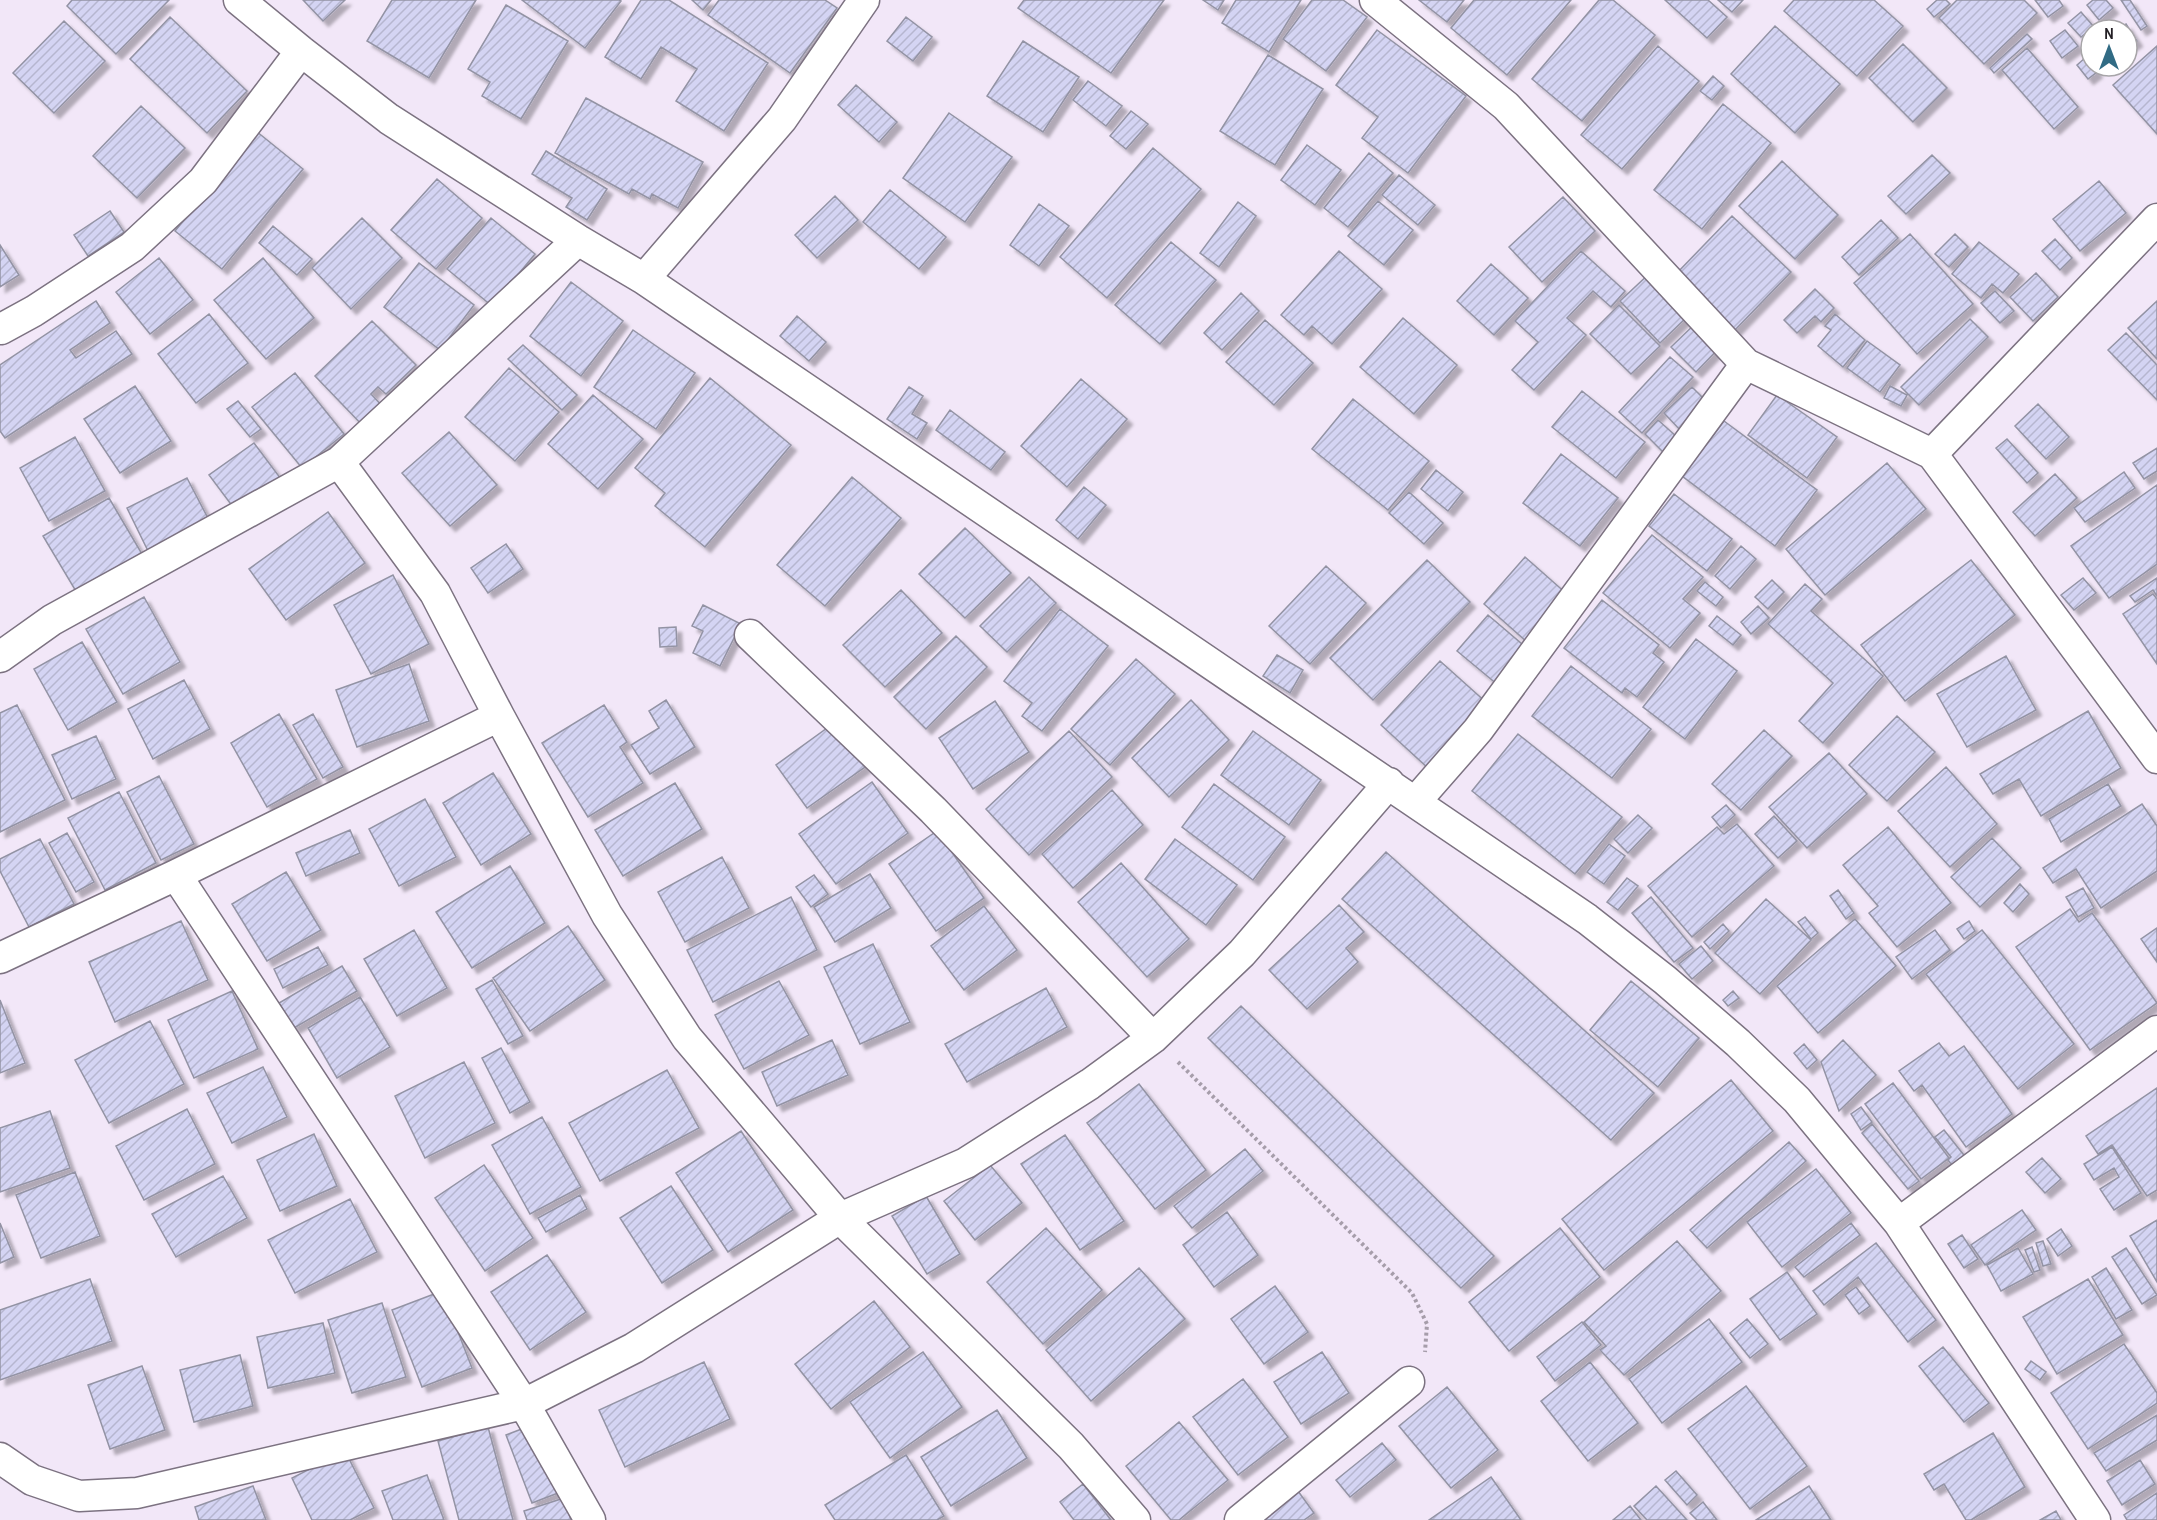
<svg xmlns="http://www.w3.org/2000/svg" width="2157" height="1520" viewBox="0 0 2157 1520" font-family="'Archivo Narrow',sans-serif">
	<defs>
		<pattern id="building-hatch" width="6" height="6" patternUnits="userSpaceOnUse" patternTransform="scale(1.5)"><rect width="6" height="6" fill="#d4d4f3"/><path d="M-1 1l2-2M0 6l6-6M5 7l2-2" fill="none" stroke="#b6b6d0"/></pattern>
		<filter id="shadow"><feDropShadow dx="5.5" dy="5.5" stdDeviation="1.5" flood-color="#0004"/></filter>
	</defs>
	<rect width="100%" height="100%" fill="#f2e7f8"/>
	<!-- building -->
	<path fill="url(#building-hatch)" stroke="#9393a4" stroke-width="1.5" filter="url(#shadow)" d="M72,0H169L116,54L67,6Z
		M303,0H345L323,21Z
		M392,0H476L429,78L367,41Z
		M522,0H619L621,1L585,48Z
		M641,0H669L768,63L724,131L676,101L697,69L661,47L641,79L605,57Z
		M692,0H711L703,10Z
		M719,0H825L837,8L790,73L708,15Z
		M1024,0H1164L1111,73L1018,8Z
		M1203,0H1224L1218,10Z
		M1236,0H1301L1269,52L1222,23Z
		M1312,0H1343L1367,17L1326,71L1283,39Z
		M1419,0H1464L1447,22Z
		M1474,0H1571L1507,75L1451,28Z
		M1599,0H1613L1655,35L1582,121L1532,79Z
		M1665,0H1708L1727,17L1707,38Z
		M1718,0H1743L1732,12Z
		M1794,0H1874L1903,26L1857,76L1784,11Z
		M1937,0H1946L1950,4L1934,17L1927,9Z
		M1957,0H2024L2037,13L1984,64L1939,18Z
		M2035,0H2059L2063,6L2048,17Z
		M2093,0H2106L2113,8L2099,20L2087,5Z
		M2121,0H2130L2147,26L2141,30Z
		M506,5L568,41L521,119L482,96L490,82L468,69Z
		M2081,12L2094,27L2081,37L2068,23Z
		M170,17L247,91L207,133L130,59Z
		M906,17L932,37L913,61L887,41Z
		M64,21L105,61L54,113L13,73Z
		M2126,24L2137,41L2127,48V30H2117Z
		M1775,26L1840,84L1795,133L1731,74Z
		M1377,30L1466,96L1408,173L1362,138L1378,117L1336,85Z
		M2065,30L2078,46L2062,58L2050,41Z
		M2027,34L2032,39L1994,73L1990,68Z
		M1023,41L1079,77L1043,132L987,96Z
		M1903,44L1947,88L1913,122L1869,78Z
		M1658,46L1699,81L1622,169L1581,135Z
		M2157,46V134L2113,85Z
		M2027,48L2078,107L2054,129L2002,70Z
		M1268,55L1323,89L1275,165L1220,131Z
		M2086,57L2097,72L2088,79L2077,65Z
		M1713,76L1724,86L1712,100L1700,91Z
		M1088,81L1122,106L1106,126L1073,100Z
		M856,85L897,122L879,142L838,105Z
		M586,98L703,162L678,208L652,194L650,199L632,189L629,194L555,153Z
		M1723,104L1771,143L1702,229L1654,190Z
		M141,106L185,148L137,198L93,156Z
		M1131,111L1148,124L1126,149L1110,136Z
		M949,113L1012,157L965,222L903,178Z
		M256,131L303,169L222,269L175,231Z
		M1307,145L1341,170L1315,205L1281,180Z
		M1153,148L1201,189L1107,298L1060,257Z
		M546,151L607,189L587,220L566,207L572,198L532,174Z
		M1369,153L1393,173L1348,227L1324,208Z
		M1932,155L1950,173L1906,214L1888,196Z
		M1782,161L1838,215L1795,259L1739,206Z
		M1399,175L1435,205L1418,225L1382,195Z
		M437,179L482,218L436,269L391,230Z
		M2099,181L2126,213L2080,251L2053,219Z
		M890,190L946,237L919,269L863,222Z
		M835,196L858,220L817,258L795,235Z
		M1563,197L1595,231L1542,282L1509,247Z
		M1378,201L1413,230L1384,265L1348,236Z
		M1238,202L1256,216L1219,267L1200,253Z
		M1039,204L1069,226L1039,266L1010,245Z
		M110,211L124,232L88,256L74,235Z
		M1732,216L1791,272L1734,331L1676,274Z
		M362,218L402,258L351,309L312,268Z
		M491,218L535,254L492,306L447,269Z
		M1881,220L1898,238L1859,275L1842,257Z
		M273,226L312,259L297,275L259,243Z
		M1910,234L1973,304L1917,354L1854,283Z
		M1955,234L1968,247L1949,267L1935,254Z
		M2055,239L2072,258L2060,270L2042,251Z
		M1171,242L1216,280L1160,344L1115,305Z
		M1979,242L2019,274L2003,293L1992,284L1981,298L1952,274Z
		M0,245L19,275L0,287Z
		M1339,251L1382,289L1332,344L1312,326L1304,335L1281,315Z
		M1581,251L1625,291L1611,307L1593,291L1567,318L1586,335L1534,390L1512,370L1538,342L1515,321Z
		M159,258L193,300L150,334L116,292Z
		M263,258L314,318L266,359L214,300Z
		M419,263L474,305L440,350L384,307Z
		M1491,264L1528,298L1494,335L1457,301Z
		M1651,272L1690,314L1660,343L1620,301Z
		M2036,273L2058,297L2033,321L2010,297Z
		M571,282L623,321L581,376L530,336Z
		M1815,289L1834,308L1821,322L1815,316L1797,333L1784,320Z
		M1995,291L2014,311L2000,323L1981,303Z
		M1241,293L1259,311L1222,350L1204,333Z
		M96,301L110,323L70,350L76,358L116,331L132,354L5,438L0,431V365Z
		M2157,301V359L2128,328Z
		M1619,305L1660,346L1631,374L1590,334Z
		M209,314L248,363L196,403L158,354Z
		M1835,314L1865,340L1843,367L1818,346L1831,330L1825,326Z
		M797,316L826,342L809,361L780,336Z
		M1403,318L1457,365L1414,414L1360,367Z
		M1700,319L1724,343L1696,372L1671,347Z
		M1970,319L1988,337L1919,405L1901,387Z
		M1265,320L1313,363L1274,405L1226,362Z
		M372,321L416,365L386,394L378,387L371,394L386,410L366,429L315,376Z
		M633,330L695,373L656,429L594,387Z
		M2126,333L2157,365V400L2108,350Z
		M1867,341L1900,365L1880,392L1847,368Z
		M523,345L577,395L562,410L508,359Z
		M1670,357L1693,377L1642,433L1619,412Z
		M509,368L559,412L515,461L465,417Z
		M295,373L344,434L302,468L252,407Z
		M710,378L791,445L705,547L655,506L665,493L635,468Z
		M1081,379L1127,419L1067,487L1021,446Z
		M135,386L171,441L120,473L84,419Z
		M1890,386L1907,395L1901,406L1884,398Z
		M909,387L923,396L912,414L927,423L917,439L887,419Z
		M1692,387L1710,405L1682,432L1664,413Z
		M1582,391L1645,442L1616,478L1552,427Z
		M593,395L643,439L598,489L548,444Z
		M1777,395L1837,437L1807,478L1748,435Z
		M1353,399L1429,461L1388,510L1312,449Z
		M238,401L261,429L250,437L227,409Z
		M2038,404L2069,437L2046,459L2015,426Z
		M950,410L1005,452L991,470L936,430Z
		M1658,420L1677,437L1663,452L1645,434Z
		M1724,421L1817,490L1775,546L1682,476Z
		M449,432L497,485L450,526L402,473Z
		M75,437L105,491L49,521L20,468Z
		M2007,439L2038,473L2027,483L1996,448Z
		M254,443L281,479L236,511L209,475Z
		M2157,448V471L2144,479L2133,463Z
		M1561,454L1618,498L1580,546L1523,503Z
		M1887,463L1926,509L1825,595L1786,549Z
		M1436,470L1463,492L1448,511L1421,489Z
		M2124,472L2135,488L2085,522L2074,508Z
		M2055,474L2077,498L2035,536L2013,512Z
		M852,477L901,518L825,606L777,565Z
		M187,478L211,524L150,555L127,508Z
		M2157,485V564L2109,598L2071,546Z
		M1084,487L1106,505L1078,539L1056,520Z
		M1409,492L1443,523L1424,544L1389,513Z
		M1674,494L1732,539L1707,571L1649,526Z
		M109,498L142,554L77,593L43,536Z
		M328,512L365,563L286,620L249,569Z
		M965,528L1011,573L965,618L919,574Z
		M1652,535L1703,577L1683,599L1700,613L1670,648L1603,593Z
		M506,544L523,569L488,593L471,568Z
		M1741,546L1756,559L1730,589L1715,576Z
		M1525,557L1568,595L1527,642L1484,604Z
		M1427,560L1470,602L1373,700L1330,658Z
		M1971,560L2015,615L1905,701L1861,645Z
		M1326,566L1366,603L1310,664L1269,626Z
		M393,575L429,644L371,674L334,605Z
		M1029,577L1056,603L1007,652L980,626Z
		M2083,578L2096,593L2074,610L2061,595Z
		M2157,578V596L2153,590L2135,602L2130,596Z
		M1772,580L1784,592L1768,609L1755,597Z
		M1705,582L1723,597L1716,606L1697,591Z
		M1805,584L1822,599L1811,611L1883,676L1823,743L1799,721L1833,683L1768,624Z
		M901,590L942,633L885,687L843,645Z
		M2153,594L2157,599V664L2123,614Z
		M144,597L180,662L123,694L86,629Z
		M1602,600L1659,645L1653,653L1664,662L1637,697L1625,688L1622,693L1564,648Z
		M703,605L741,624L720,666L693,653L703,631L692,626Z
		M1758,606L1769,618L1751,634L1741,622Z
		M1060,609L1108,646L1042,731L1022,716L1032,703L1004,681Z
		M1488,615L1528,649L1498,685L1457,651Z
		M1717,616L1741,635L1733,645L1709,626Z
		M676,627L677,646L660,647L659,628Z
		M956,636L987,667L926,729L894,697Z
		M1696,639L1737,671L1685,739L1643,707Z
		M82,642L117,702L68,730L34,669Z
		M1277,655L1303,670L1290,693L1263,676Z
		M2006,656L2036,710L1967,747L1937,694Z
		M1136,659L1175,694L1110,765L1071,729Z
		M1440,661L1488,704L1429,769L1381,725Z
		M409,664L429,721L357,747L336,690Z
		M1571,666L1651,729L1612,778L1532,716Z
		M184,680L210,729L153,759L128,709Z
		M666,700L695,747L650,774L631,745L659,728L649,711Z
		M1191,700L1229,740L1169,797L1132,758Z
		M995,701L1029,752L973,789L939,738Z
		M17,705L65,800L0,832V713Z
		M604,705L627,742L620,747L643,783L588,817L542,743Z
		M2088,711L2121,768L2041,816L2019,779L1993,794L1980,774Z
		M279,714L317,779L267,807L231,743Z
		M313,714L343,767L323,778L293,725Z
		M1897,716L1935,752L1887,801L1849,765Z
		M834,723L865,767L807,808L776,765Z
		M1764,730L1792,756L1741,810L1712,784Z
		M1069,731L1112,777L1029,855L986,809Z
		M1253,731L1321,780L1289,825L1221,775Z
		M1518,734L1622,817L1575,874L1472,791Z
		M96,736L116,779L72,799L52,755Z
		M1829,753L1867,794L1807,848L1769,807Z
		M1946,767L1997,824L1950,867L1898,811Z
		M493,773L531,834L481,865L443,803Z
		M159,776L194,844L161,860L127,792Z
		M872,782L908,833L836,884L799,834Z
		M675,783L702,829L623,876L595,830Z
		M1214,784L1285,837L1253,880L1182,827Z
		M2108,784L2121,806L2061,842L2049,819Z
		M1112,790L1143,825L1073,888L1042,854Z
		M119,792L156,863L105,890L68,818Z
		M425,799L456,857L399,886L369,829Z
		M2142,804L2157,826V871L2101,908L2076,869L2053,883L2043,868Z
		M1726,805L1735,815L1721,828L1712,817Z
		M1638,815L1652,828L1628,853L1614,839Z
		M1774,816L1797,841L1778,858L1755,834Z
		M1737,824L1774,866L1692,937L1648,886L1717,827L1724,834Z
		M1888,827L1951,903L1897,947L1869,913L1878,906L1843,865Z
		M350,830L360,853L306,876L296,853Z
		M937,831L984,898L936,931L889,864Z
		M67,833L94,882L76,892L49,843Z
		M1992,838L2021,868L1980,907L1951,877Z
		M40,839L74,904L29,927L0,871V859Z
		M1175,839L1237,885L1206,925L1145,879Z
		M1609,844L1625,856L1604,884L1587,872Z
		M1386,852L1654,1093L1611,1140L1342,899Z
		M722,857L749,908L685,942L658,892Z
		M1121,863L1189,939L1147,977L1078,902Z
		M510,866L545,923L472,968L436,912Z
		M286,872L321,930L267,961L232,904Z
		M870,874L891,908L835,942L814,907Z
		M814,875L828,894L811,907L796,887Z
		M1627,878L1638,886L1618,910L1607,902Z
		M2020,884L2029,894L2013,912L2004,903Z
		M2083,888L2094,908L2078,917L2066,897Z
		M1838,890L1854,913L1846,919L1830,896Z
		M791,897L817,950L713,1002L687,950Z
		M1651,897L1693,948L1674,962L1632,913Z
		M1766,899L1811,940L1760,994L1715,953Z
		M1339,905L1364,932L1346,948L1358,962L1307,1009L1269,970Z
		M984,906L1017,950L964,990L931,946Z
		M2070,909L2079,922L2092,913L2157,1003L2090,1050L2016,947Z
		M1805,917L1818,933L1811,939L1798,922Z
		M1855,919L1896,966L1818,1033L1777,986Z
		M181,921L208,980L115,1022L89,962Z
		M1969,921L1975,931L1964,939L1957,929Z
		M1723,924L1729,931L1710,949L1704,942Z
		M568,926L605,980L530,1031L493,978Z
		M2157,928V962L2141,939Z
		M414,930L447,988L397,1016L364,959Z
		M1935,930L1950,950L1912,979L1896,957Z
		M1982,930L2074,1044L2018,1089L1926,974Z
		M873,944L910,1022L860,1044L824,967Z
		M1701,946L1713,961L1692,979L1679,964Z
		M318,947L328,965L283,988L274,969Z
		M342,966L357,991L294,1028L279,1003Z
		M492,980L523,1036L508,1044L476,989Z
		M779,981L809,1035L744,1069L715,1015Z
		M1631,981L1699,1038L1658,1087L1590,1030Z
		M1046,988L1067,1027L967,1082L945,1044Z
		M232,991L258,1049L194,1078L168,1020Z
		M1733,991L1739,998L1728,1006L1723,1000Z
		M360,997L390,1047L337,1078L308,1028Z
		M0,1000L25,1063L0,1073Z
		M1241,1006L1494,1256L1461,1288L1208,1038Z
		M150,1021L184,1084L109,1123L75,1060Z
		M832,1040L848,1075L777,1106L762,1072Z
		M1843,1040L1876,1075L1839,1111L1821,1062Z
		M1939,1043L1949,1056L1964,1046L2012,1114L1966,1147L1922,1085L1914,1091L1899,1071Z
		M1804,1044L1817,1060L1807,1069L1794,1053Z
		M501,1048L530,1102L510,1113L482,1058Z
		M464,1062L495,1123L425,1158L395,1096Z
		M263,1067L287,1117L232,1143L207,1093Z
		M667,1070L699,1128L600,1181L569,1123Z
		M1731,1080L1773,1131L1604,1270L1562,1219Z
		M1893,1083L1949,1158L1921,1179L1865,1104Z
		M1139,1084L1206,1170L1155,1209L1087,1123Z
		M2157,1088V1190L2147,1196L2112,1145L2098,1154L2086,1136Z
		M1861,1107L1872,1122L1861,1130L1851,1114Z
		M187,1109L215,1164L144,1200L116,1146Z
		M50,1111L70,1168L0,1192V1128Z
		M542,1117L581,1187L530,1214L492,1145Z
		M1872,1124L1919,1181L1908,1189L1862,1133Z
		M1944,1130L1967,1159L1955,1169L1948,1160L1951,1157L1935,1137Z
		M741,1131L793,1210L728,1252L676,1173Z
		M314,1134L337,1186L280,1211L257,1160Z
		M1065,1135L1124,1221L1080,1250L1021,1164Z
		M1789,1142L1806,1161L1707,1248L1690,1230Z
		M2112,1147L2141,1193L2114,1210L2100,1189L2119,1177L2114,1168L2094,1180L2084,1164Z
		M1245,1149L1263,1171L1192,1228L1174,1206Z
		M2042,1158L2061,1179L2045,1193L2026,1172Z
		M484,1165L533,1238L485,1271L435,1198Z
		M990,1165L1022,1203L975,1240L944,1201Z
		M1816,1169L1851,1213L1782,1267L1747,1222Z
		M75,1172L100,1236L41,1258L16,1195Z
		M223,1176L247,1218L176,1257L152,1214Z
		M671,1186L713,1250L662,1283L620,1218Z
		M580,1195L587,1209L546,1232L538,1218Z
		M926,1196L960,1254L927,1274L892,1216Z
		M350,1199L377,1252L295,1293L268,1240Z
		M2022,1210L2036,1230L1985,1265L1971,1245Z
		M1227,1212L1258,1255L1214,1287L1183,1245Z
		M2157,1220V1282L2130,1236Z
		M0,1223L14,1257L0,1263Z
		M1851,1223L1860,1235L1804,1277L1795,1267Z
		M1046,1228L1102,1290L1043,1344L987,1282Z
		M1560,1228L1600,1277L1509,1351L1469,1302Z
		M2061,1229L2072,1246L2058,1256L2047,1239Z
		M1962,1235L1978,1259L1964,1268L1948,1244Z
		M1677,1241L1721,1291L1624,1375L1600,1350L1606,1346L1584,1322Z
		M2043,1241L2051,1264L2043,1266L2036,1243Z
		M1876,1243L1936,1320L1908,1342L1858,1277L1824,1305L1813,1291Z
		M2032,1247L2040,1270L2034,1272L2025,1250Z
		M2018,1248L2033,1274L2001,1291L1987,1265Z
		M2126,1248L2157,1295L2142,1304L2112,1257Z
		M547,1255L586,1312L530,1350L491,1292Z
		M1139,1268L1185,1319L1091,1401L1046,1350Z
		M2106,1268L2132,1310L2116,1319L2092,1277Z
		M1787,1272L1817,1314L1780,1340L1750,1299Z
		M90,1279L112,1341L0,1380V1310Z
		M2088,1279L2123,1335L2057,1374L2023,1317Z
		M1275,1286L1308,1332L1264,1364L1231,1319Z
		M1856,1287L1870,1306L1859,1314L1845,1295Z
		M442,1291L472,1368L422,1387L392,1310Z
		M874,1301L910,1347L831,1409L795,1364Z
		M382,1303L406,1377L352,1393L328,1320Z
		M1709,1319L1742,1362L1662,1423L1629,1379Z
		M1747,1319L1768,1344L1750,1358L1730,1333Z
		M1582,1322L1601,1345L1555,1381L1537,1357Z
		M323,1323L335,1373L268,1388L257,1337Z
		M2124,1344L2157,1393V1403L2088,1449L2051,1393Z
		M1943,1347L1989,1403L1964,1422L1919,1366Z
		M923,1352L962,1407L890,1458L850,1402Z
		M1322,1352L1349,1393L1301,1424L1274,1382Z
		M240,1355L253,1406L194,1422L180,1370Z
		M2031,1361L2046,1372L2040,1380L2025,1369Z
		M704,1362L730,1419L625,1467L599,1410Z
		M1590,1362L1638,1423L1588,1461L1541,1401Z
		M142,1366L165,1430L110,1449L88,1385Z
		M1243,1379L1288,1437L1238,1475L1193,1417Z
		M1746,1386L1807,1466L1750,1509L1688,1429Z
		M1447,1387L1498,1450L1451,1488L1399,1426Z
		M997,1410L1027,1458L951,1506L921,1457Z
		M2157,1415V1440L2106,1471L2094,1453Z
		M1179,1422L1228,1480L1179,1520H1171L1126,1466Z
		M532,1425L558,1493L532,1503L506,1435Z
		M488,1427L513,1520H459L438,1441Z
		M1993,1433L2025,1487L1971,1520H1966L1944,1484L1934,1490L1924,1474Z
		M1382,1443L1396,1460L1350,1497L1336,1480Z
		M345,1451L374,1508L350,1520H312L292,1478Z
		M906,1455L944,1516L937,1520H835L825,1505Z
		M2140,1460L2155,1484L2122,1505L2107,1481Z
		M1676,1471L1697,1495L1687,1505L1665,1480Z
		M427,1475L444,1520H393L382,1491Z
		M1491,1477L1521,1520H1429Z
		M1083,1484L1111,1520H1074L1060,1502Z
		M253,1486L266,1520H199L195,1507Z
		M1656,1486L1687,1520H1647L1634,1506Z
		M1809,1486L1831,1520H1756Z
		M1298,1491L1314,1513L1304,1520H1257Z
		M2157,1493V1520H2127L2124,1515Z
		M564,1498L571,1520H527L524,1511Z
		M1703,1502L1717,1520H1697L1690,1513Z
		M1630,1506L1641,1520H1613Z
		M2056,1511L2061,1520H2040Z"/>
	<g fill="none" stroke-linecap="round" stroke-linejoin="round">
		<defs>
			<path id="street" d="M239,0L301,51L389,119L578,240L644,279L1587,919L1665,980L1738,1043L1797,1100L1899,1223L2095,1520
				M1375,0L1506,106L1746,364L1932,454L2157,758
				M644,279L782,119L864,0
				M1,329L34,311L132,247L203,181L301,51
				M1932,454L2157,219
				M339,462L435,593L499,716L607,915L687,1038L840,1218L1071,1446L1135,1520
				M750,635L933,810L1153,1038
				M0,657L52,620L339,462L578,240
				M1416,801L1478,730L1746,364
				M176,875L524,1404L590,1520
				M0,958L176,875L499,716
				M1899,1223L2157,1031
				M0,1458L32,1480L79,1496L137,1493L524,1404L634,1348L840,1218L966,1163L1090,1084L1153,1038L1242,953L1389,783
				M1240,1520L1409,1382"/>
		</defs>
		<!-- street casing -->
		<use href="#street" stroke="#7c7281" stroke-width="33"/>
		<!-- path -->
		<path stroke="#a69daa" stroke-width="4" stroke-dasharray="3 3" stroke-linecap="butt" d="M1178,1062L1412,1293L1427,1324L1425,1352"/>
		<!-- street -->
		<use href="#street" stroke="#fff" stroke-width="30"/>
	</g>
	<!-- north arrow -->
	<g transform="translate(2109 48)"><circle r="28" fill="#ffffff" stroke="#a7a5a8" stroke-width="1.5"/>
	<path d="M0-4.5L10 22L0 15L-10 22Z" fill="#316b84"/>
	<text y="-9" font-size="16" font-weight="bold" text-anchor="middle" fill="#231f25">N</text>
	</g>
</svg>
